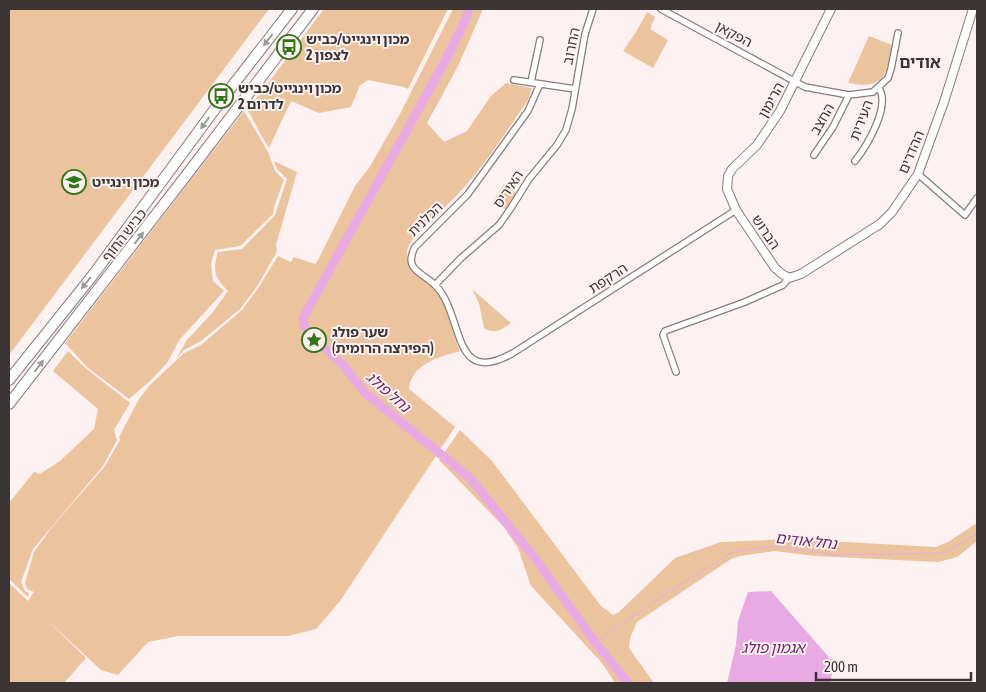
<svg xmlns="http://www.w3.org/2000/svg" width="986" height="692" viewBox="0 0 986 692" font-family="'Asap Condensed','Noto Sans Hebrew',sans-serif">
	<rect width="100%" height="100%" fill="#fef1f1"/>
	<!-- green -->
	<path fill="#ebc49e" d="M9,9H269L9,355Z
		M324,9H448L408,89L404,87L368,80L360,85L351,107L319,113L291,101L269,148L260,133L247,108L260,94Z
		M453,9H483L458,66L427,123L444,142L467,131L491,96L506,83L532,88L528,100C503,136 479,175 447,205C436,217 406,238 407,254C408,268 425,275 433,285C449,304 450,330 460,351C439,357 411,364 409,389L455,427L340,601L316,629L288,636H178L148,642L118,675L101,670L45,618L86,658L64,683H9V583L28,601L34,592L27,589L25,583L34,552L52,527L105,466L120,440L119,437L139,399L149,386L184,353L201,345L242,310L257,290L278,256L291,262L294,257L315,264L317,262L355,186L369,168L400,114Z
		M647,12L655,17L650,29L668,40L653,68L623,51L636,32Z
		M869,36L892,45C887,75 884,90 848,83Z
		M244,111L268,152L275,171L284,180L274,207L273,214L240,246L215,250L211,263L213,281L224,291L180,339L167,363L150,381L129,399L87,367L65,343Z
		M274,161L297,172L276,245L277,251L258,285L240,309L201,341L184,350L176,359L187,340L213,312L228,291C215,277 212,272 218,252L242,249L275,215L287,179L277,169Z
		M504,184L517,194L507,211L494,200Z
		M472,289L511,323C502,329 495,335 484,328L479,303Z
		M68,351L84,367L130,403L114,430L117,440L103,466L33,549L21,582L25,591L29,593L28,597L9,579V503L34,472L40,474L60,461L94,429L98,409L53,371Z
		M460,430L492,461L601,606L613,615L619,612L675,558L721,542L790,539L936,547L948,542L977,523V541L957,557L938,562L815,556L775,551L740,556L731,559L637,622L630,638L629,648L654,683H615L602,663L531,586L518,548L504,527L439,460Z"/>
	<!-- water -->
	<path fill="#e9aae3" d="M771,591L834,663L830,683H727L736,645L738,621L748,592Z"/>
	<g fill="none" stroke-linecap="round" stroke-linejoin="round">
		<!-- stream -->
		<path stroke="#e9aae3" stroke-width="1" d="M595,642L678,586L734,551L775,546L837,555L944,553L977,534"/>
		<!-- river -->
		<path stroke="#e9aae3" stroke-width="9" d="M469,9L464,23L444,63L303,318L304,326L314,338L344,366L364,392L470,478L534,557L595,642L628,683"/>
		<defs>
			<path id="street" d="M661,9L805,87L849,95L873,92L888,78L891,69L898,33
				M514,80L575,89
				M531,82L540,40
				M540,84L528,111L468,194L415,247C403,270 422,272 435,285C465,314 450,389 513,353L736,210
				M814,155L833,127L849,95
				M855,161C867,146 892,104 878,87
				M918,174L965,215L977,198
				M435,285L460,259L499,225L511,208L529,179L557,145L566,130L572,109L585,34L593,9
				M676,372L663,335L665,331L745,302L783,285L789,278"/>
			<path id="secondary" d="M831,9L780,111L757,145L732,169L728,176L727,189L736,210L775,268L782,274L789,278L801,274L880,224L892,212L918,174L944,102L973,9"/>
			<path id="highway" d="M9,380L93,275L226,94L292,9
				M9,404L185,177L313,9"/>
		</defs>
		<!-- street casing -->
		<use href="#street" stroke="#897c7c" stroke-width="8"/>
		<!-- secondary casing -->
		<use href="#secondary" stroke="#897c7c" stroke-width="10"/>
		<!-- highway casing -->
		<use href="#highway" stroke="#897c7c" stroke-width="12"/>
		<!-- street -->
		<use href="#street" stroke="#fff" stroke-width="5.5"/>
		<!-- secondary -->
		<use href="#secondary" stroke="#fff" stroke-width="8"/>
		<!-- highway -->
		<use href="#highway" stroke="#fff" stroke-width="10"/>
	</g>
	<!-- one-way arrows -->
	<defs><path id="oneway-solid" d="M-6-.8H1V-3.2L6.5 0L1 3.2V.8H-6Z" transform="scale(1.25)"/></defs>
	<g fill="#9d9a9a">
		<use href="#oneway-solid" transform="translate(268 40) rotate(128)"/>
		<use href="#oneway-solid" transform="translate(205 123) rotate(126)"/>
		<use href="#oneway-solid" transform="translate(139 238) rotate(-52)"/>
		<use href="#oneway-solid" transform="translate(86 283) rotate(129)"/>
		<use href="#oneway-solid" transform="translate(39 366) rotate(-52)"/>
	</g>
	<!-- icons -->
	<defs>
		<symbol id="bus-ring" viewBox="-11 -11 22 22"><circle r="9.5" fill="#fef1f1" stroke="#307516" stroke-width="1.5"/><path d="M-5-6H5V4H4V6H2V4H-2V6H-4V4H-5ZM-3.5-4V0h7V-4ZM-3.5 1.2v1.5H-2V1.2ZM2 1.2v1.5H3.5V1.2Z" fill="#307516"/></symbol>
		<symbol id="university-ring" viewBox="-11 -11 22 22"><circle r="9.5" fill="#fef1f1" stroke="#307516" stroke-width="1.5"/><path d="M0-5L7-2L0 1L-7-2ZM-4 1L0 2.5L4 1V4Q0 6-4 4Z" fill="#307516"/></symbol>
		<symbol id="sight-ring" viewBox="-11 -11 22 22"><circle r="9.5" fill="#fef1f1" stroke="#307516" stroke-width="1.5"/><path d="M0-6L1.8-2.2L6-1.7L2.9 1.2L3.7 5.4L0 3.3L-3.7 5.4L-2.9 1.2L-6-1.7L-1.8-2.2Z" fill="#307516"/></symbol>
	</defs>
	<g fill-rule="evenodd">
		<use href="#bus-ring" x="275" y="33" width="28" height="28"/>
		<use href="#bus-ring" x="207" y="82" width="28" height="28"/>
		<use href="#university-ring" x="60" y="168" width="28" height="28"/>
		<use href="#sight-ring" x="300" y="326" width="28" height="28"/>
	</g>
	<g text-anchor="middle" stroke-width="4" stroke-linejoin="round" paint-order="stroke">
		<!-- street labels -->
		<g font-size="14" fill="#3b3535" stroke="#fef1f1">
			<text transform="translate(734 34) rotate(28)" y="5">הפקאן</text>
			<text transform="translate(571 46) rotate(-78)" y="5">החרוב</text>
			<text transform="translate(771 100) rotate(-61)" y="5">הרימון</text>
			<text transform="translate(822 119) rotate(-60)" y="5">החצב</text>
			<text transform="translate(861 120) rotate(-69)" y="5">העירית</text>
			<text transform="translate(911 152) rotate(-67)" y="5">ההדרים</text>
			<text transform="translate(508 189) rotate(-56)" y="5">האיריס</text>
			<text transform="translate(425 219) rotate(-45)" y="5">הכלנית</text>
			<text transform="translate(766 232) rotate(56)" y="5">הברוש</text>
			<text transform="translate(124 235) rotate(-52)" y="5">כביש החוף</text>
			<text transform="translate(608 278) rotate(-33)" y="5">הרקפת</text>
		</g>
		<!-- poi labels -->
		<g font-size="14" font-weight="bold" fill="#3b3535" stroke="#fef1f1" text-anchor="start">
			<text x="306" y="44">מכון וינגייט/כביש<tspan x="306" dy="16">2 לצפון</tspan></text>
			<text x="238" y="93">מכון וינגייט/כביש<tspan x="238" dy="16">2 לדרום</tspan></text>
			<text x="92" y="187">מכון וינגייט</text>
			<text x="332" y="337">שער פולג<tspan x="332" dy="16">(הפירצה הרומית)</tspan></text>
		</g>
		<!-- water labels -->
		<g font-size="15" font-style="italic" fill="#6b2367" stroke="#fef1f1">
			<text transform="translate(388 392) rotate(41)" y="5">נחל פולג</text>
			<text transform="translate(806 541) rotate(6)" y="5">נחל אודים</text>
			<text x="773" y="653">אגמון פולג</text>
		</g>
		<!-- quarter labels -->
		<g font-size="16" font-weight="bold" fill="#3b3535" stroke="#fef1f1">
			<text x="920" y="68">אודים</text>
		</g>
	</g>
	<!-- border -->
	<rect width="986" height="692" fill="none" stroke="#3b3535" stroke-width="20"/>
	<!-- scale -->
	<path d="M816 672v8h155v-8" fill="none" stroke="#3b3535" stroke-width="2.5"/>
	<text x="824" y="672" font-size="15" fill="#3b3535" stroke="#fef1f1" stroke-width="4" paint-order="stroke">200 m</text>
</svg>
